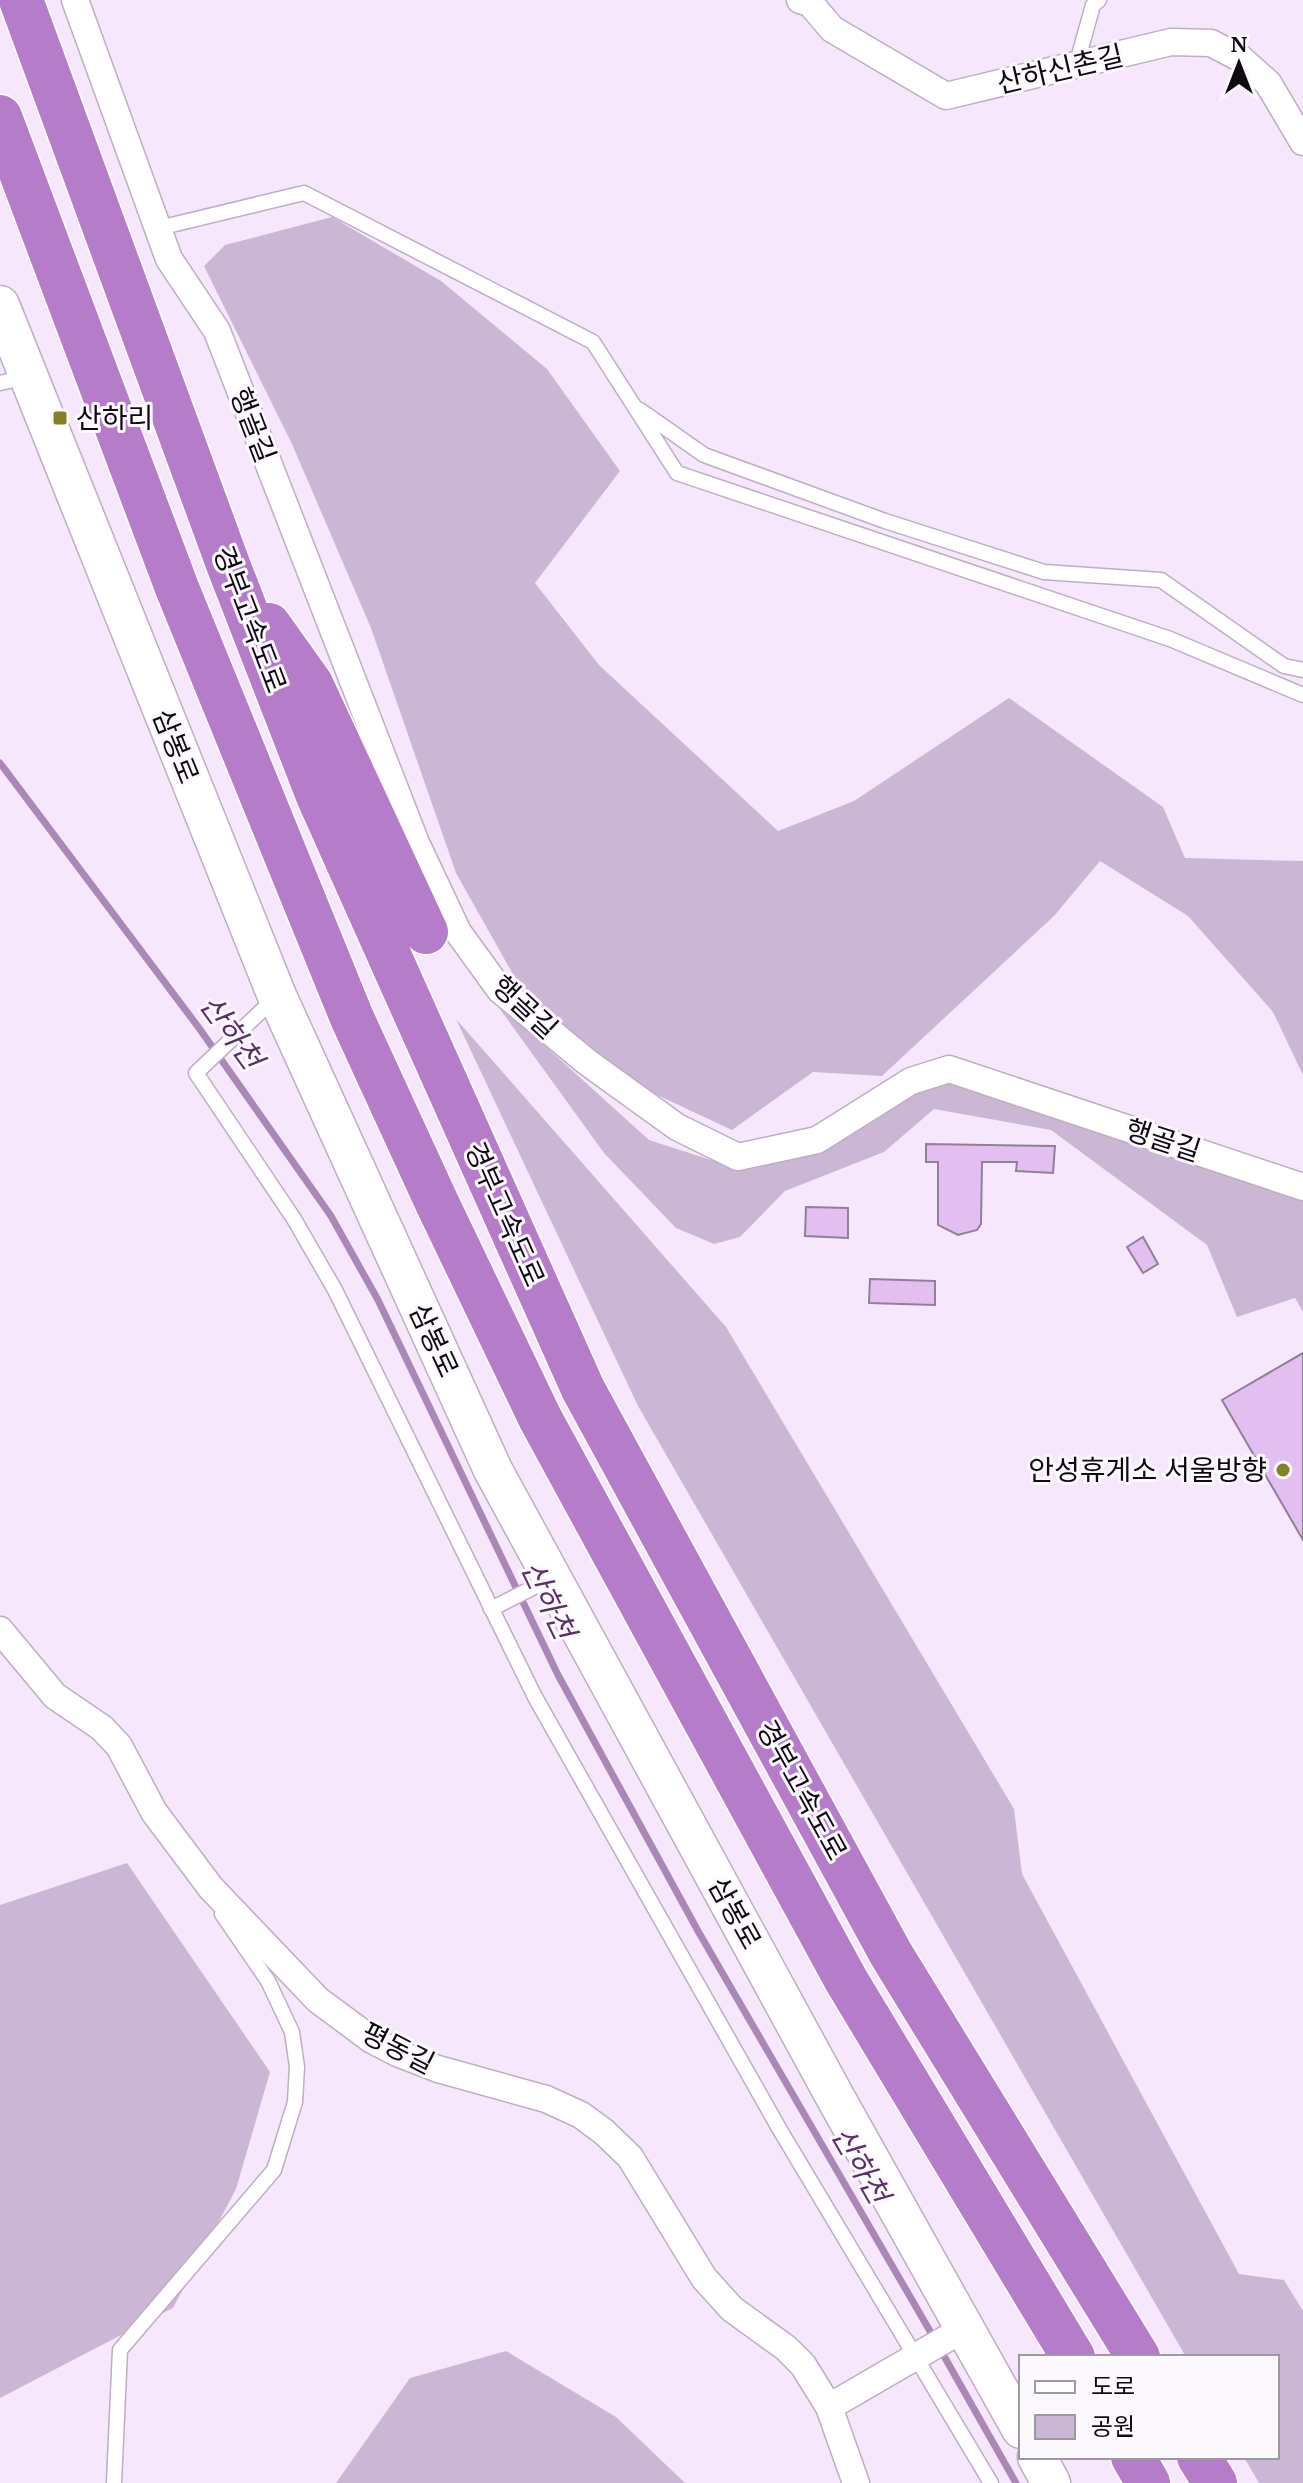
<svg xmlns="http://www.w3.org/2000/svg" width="1303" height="2483" viewBox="0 0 1303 2483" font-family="'PT Serif','Noto Sans KR',serif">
	<rect width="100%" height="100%" fill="#f7e7fd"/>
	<!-- green -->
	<path fill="#ccb6d5" d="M332,217L441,281L547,369L620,471L535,583L599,665L778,831L854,801L1009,698L1163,807L1185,858L1303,861V1075L1273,1012L1188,916L1100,861L1054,916L882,1076L813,1072L732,1130L595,1066L514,976L456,873L371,628L292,444L204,266L225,245Z
		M492,998L649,1140L739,1169L912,1090L971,1079L1303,1192V1312L1295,1298L1237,1317L1207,1245L1051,1130L934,1109L884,1152L785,1191L740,1237L714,1244L676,1228L604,1153Z
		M456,1019L726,1327L1014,1809L1022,1874L1239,2274L1284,2280L1303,2311V2483H1259L1244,2457H1277V2357H1186L638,1406Z
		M127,1863L270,2072L236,2189L173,2308L0,2398V1905Z
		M506,2351L616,2417L685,2483H336L410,2378Z"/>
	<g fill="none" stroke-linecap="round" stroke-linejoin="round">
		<!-- stream -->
		<path stroke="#a987b6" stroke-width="7" d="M0,763L199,1028L331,1216L378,1300L558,1675L698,1931L934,2338
			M940,2349L1016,2483"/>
	</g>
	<!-- building -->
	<path fill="#e3bff1" stroke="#8f8195" stroke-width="2" d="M926,1144L1055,1146L1053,1173L1016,1171L1017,1162H982L981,1224L977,1230L958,1235L938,1225V1162H926Z
		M806,1207L848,1208V1238L805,1236Z
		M1143,1237L1158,1264L1143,1273L1127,1247Z
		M870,1279L935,1281V1305L869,1303Z
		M1303,1353V1540L1222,1400Z"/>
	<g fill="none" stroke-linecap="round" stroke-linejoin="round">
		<defs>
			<path id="lane" d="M1076,66L1093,5L1099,0
				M159,228L304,193L593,342L677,473L1170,639L1303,695
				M0,383L27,377
				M640,410L704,455L885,521L1044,572L1161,580L1284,666L1303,670
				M274,999L196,1073L294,1219L335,1290L535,1697L780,2130L991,2483
				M491,1609L552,1578
				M114,2483L120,2350L274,2170L295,2102L297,2067L292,2032L268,1981L222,1914"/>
			<path id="street" d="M75,0L169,259L217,331L416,843L458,932L500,990L587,1062L677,1127L738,1157L817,1140L911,1081L949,1069L1303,1187
				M800,0L810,3L832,29L946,96L1171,42L1211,43L1240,58L1268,83L1303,142
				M0,1630L55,1696L102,1728L119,1746L154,1812L211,1888L318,2000L372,2040L397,2053L438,2069L546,2099L581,2115L604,2132L630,2157L704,2278L732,2309L786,2348L803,2365L829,2407
				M856,2483L829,2407L965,2328"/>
			<path id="secondary" d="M0,305L277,996L493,1470L834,2095L1021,2429
				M1037,2457L1051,2483"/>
			<path id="highway" d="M21,0L229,567L318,796L583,1389L891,1954L1138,2357
				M0,117L177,588L352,1018L437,1203L540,1418L846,1980L1073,2357
				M269,625L311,684L426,932
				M1133,2457L1148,2483
				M1199,2457L1215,2483"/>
		</defs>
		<!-- lane casing -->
		<use href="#lane" stroke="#bdaec2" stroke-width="17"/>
		<!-- street casing -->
		<use href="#street" stroke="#bdaec2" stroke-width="29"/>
		<!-- secondary casing -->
		<use href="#secondary" stroke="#bdaec2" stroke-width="41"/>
		<!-- highway casing -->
		<use href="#highway" stroke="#fff" stroke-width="47"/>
		<!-- lane -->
		<use href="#lane" stroke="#fff" stroke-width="14"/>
		<!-- street -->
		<use href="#street" stroke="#fff" stroke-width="26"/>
		<!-- secondary -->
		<use href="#secondary" stroke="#fff" stroke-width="38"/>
		<!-- highway -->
		<use href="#highway" stroke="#b57cca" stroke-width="44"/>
	</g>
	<!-- markers -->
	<g fill="#848027" stroke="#fcf9fe" stroke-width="3">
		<rect x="52" y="410" width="16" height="16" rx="4"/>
		<circle cx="1283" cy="1470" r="8"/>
	</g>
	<g text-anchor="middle" stroke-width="6" stroke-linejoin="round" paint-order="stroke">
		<!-- street labels -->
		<g font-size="28" fill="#0f0a11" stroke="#fcf9fe">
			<text transform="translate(1060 69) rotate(-13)" y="10">산하신촌길</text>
			<text transform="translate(253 425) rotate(69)" y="10">행골길</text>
			<text transform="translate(250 619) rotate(69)" y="10">경부고속도로</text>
			<text transform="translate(176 746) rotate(68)" y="10">삼봉로</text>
			<text transform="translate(525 1007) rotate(43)" y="10">행골길</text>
			<text transform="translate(1163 1140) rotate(18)" y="10">행골길</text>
			<text transform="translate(505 1214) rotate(66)" y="10">경부고속도로</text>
			<text transform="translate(434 1340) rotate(65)" y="10">삼봉로</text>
			<text transform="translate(802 1790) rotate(61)" y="10">경부고속도로</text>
			<text transform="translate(735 1913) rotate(61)" y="10">삼봉로</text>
			<text transform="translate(398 2048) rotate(27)" y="10">평동길</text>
		</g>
		<!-- poi labels -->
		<g font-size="28" fill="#0f0a11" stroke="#fcf9fe" text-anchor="start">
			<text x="76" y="428">산하리</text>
			<text x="1267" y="1480" text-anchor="end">안성휴게소 서울방향</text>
		</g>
		<!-- water labels -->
		<g font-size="30" font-style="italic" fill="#5b2f6a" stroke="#fcf9fe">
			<text transform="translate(231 1032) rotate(54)" y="10">산하천</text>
			<text transform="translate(548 1600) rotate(64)" y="10">산하천</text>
			<text transform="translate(860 2165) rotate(60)" y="10">산하천</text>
		</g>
	</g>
	<!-- legend -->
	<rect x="1019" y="2355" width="260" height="104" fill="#fcf9fe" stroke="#9d999f" stroke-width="2"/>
	<rect x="1035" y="2381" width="40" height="12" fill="#ffffff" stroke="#9d999f" stroke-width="2"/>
	<text x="1091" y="2395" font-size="24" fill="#0f0a11">도로</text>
	<rect x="1035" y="2415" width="40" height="24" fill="#ccb6d5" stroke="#9d999f" stroke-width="2"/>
	<text x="1091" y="2435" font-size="24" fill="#0f0a11">공원</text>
	<!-- north arrow -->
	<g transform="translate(1239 64)" stroke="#fcf9fe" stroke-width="6" paint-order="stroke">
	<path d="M0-6L14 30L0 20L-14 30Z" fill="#0f0a11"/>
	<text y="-12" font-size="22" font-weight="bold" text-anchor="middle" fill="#0f0a11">N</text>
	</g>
</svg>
